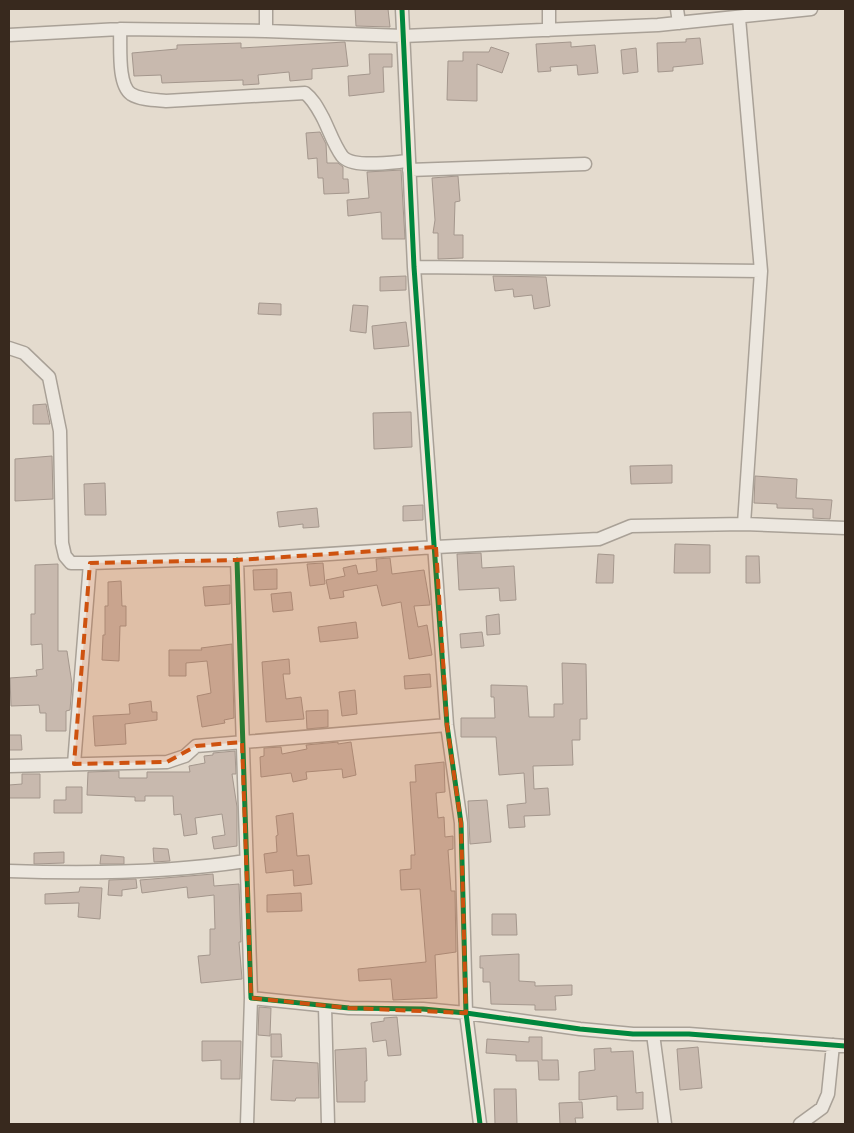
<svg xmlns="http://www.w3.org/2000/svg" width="854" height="1133" viewBox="0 0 854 1133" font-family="'Source Serif 4',serif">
	<rect width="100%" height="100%" fill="#e4dbce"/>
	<!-- building -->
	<path fill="#c8b9ae" stroke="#a4978d" d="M355,9H388L390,27L356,26Z
		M700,38L703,64L673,67V71L658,72L657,43L686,42V39Z
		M345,42L348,66L312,69V79L290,81L289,72L258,75L259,84L243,85V80L162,83L161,75L134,76L132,53L177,49V45L241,43V48Z
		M571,42V47L595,45L598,73L578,75L577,65L550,67L551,71L538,72L536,44Z
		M491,47L509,53L502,73L477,64V101L447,100L448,61H463V52H489Z
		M636,48L638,72L623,74L621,50Z
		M369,54H392V67H383L384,92L349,96L348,76L370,74Z
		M320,132L326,144L327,163H338L343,167V179H348L349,193L324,194L323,178H318L317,158L308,159L306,133Z
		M401,170L405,239H382L381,212L348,216L347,200L369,198L367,172Z
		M458,176L460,201L455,202L454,235H463V258L438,259V233H433L435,220L432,178Z
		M406,276V290L380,291V277Z
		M493,276L546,277L550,306L534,309L532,295L514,297L513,289L495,291Z
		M259,303L281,304V315L258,314Z
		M353,305L368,306L366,333L350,331Z
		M406,322L409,346L374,349L372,326Z
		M46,404L50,424H33V405Z
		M411,412L412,447L374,449L373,413Z
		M52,456L53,499L15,501V459Z
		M672,465V483L631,484L630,466Z
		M755,476L797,479L796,498L832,500L830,519L813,518V509L777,508V504L754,503Z
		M105,483L106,515H85L84,484Z
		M423,505V520L403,521V506Z
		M317,508L319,527L303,528V524L279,527L277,512Z
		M675,544L710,545V573H674Z
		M481,553L482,568L514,566L516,600L500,601L499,588L459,590L457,554Z
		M598,554L614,555L613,583H596Z
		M746,556H759L760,583H746Z
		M390,558L392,574L424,570L430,605L414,606L418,627L427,625L432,655L409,659L401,602L382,606L377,585L343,591L344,597L330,599L326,580L345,576L343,568L356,565L358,574L377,571L376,559Z
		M323,563L325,584L310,586L307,564Z
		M58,564V651H67L72,684L70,710L66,711V731H46V713H40L39,705L11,706L10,678L37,676L36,670L43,669L42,644L31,645V614H35V565Z
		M277,569V589L254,590L253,570Z
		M121,581L122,606H126V626H120L119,661L102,660L103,635H105V606H108V582Z
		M230,585V604L205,606L203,587Z
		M291,592L293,610L273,612L271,594Z
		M499,614L500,634L487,635L486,616Z
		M356,622L358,638L320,642L318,627Z
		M482,632L484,646L461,648L460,634Z
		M232,644L234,718L224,720L225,723L202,727L197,696L211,693L207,661L186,663V676H169V650H202L201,648Z
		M289,659L290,674H283L286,699L301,697L304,719L266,722L262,662Z
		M562,663L586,664L587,719H580V740H572L573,765L533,766L534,789L548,788L550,815L524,816L525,827L509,828L507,805L526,803L524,773L499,775L496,737H461V718H495L494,697H491V685L527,686L529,717H554V704H563Z
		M430,674L431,687L405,689L404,676Z
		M355,690L357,714L342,716L339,692Z
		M151,701L152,712H157V720L125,724L126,744L95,746L93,716L130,714L129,704Z
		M328,710V727L307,729L306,711Z
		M9,735H21L22,750H9Z
		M338,742V744L351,742L356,775L343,778L342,769L306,772L307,779L293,782L291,773L261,777L260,757L264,756V748L281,747L282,754L307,749L306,745Z
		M235,751L236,774H232L237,807V846L214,849L212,837L225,835L222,814L195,818L197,834L184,836L181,814L174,815L173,796H145V801H135V797L87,795L88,772L119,771V778H147V772H190L189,766L205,763L204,756L213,755V753Z
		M444,762L445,792L436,793L438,818L444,817L445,837L453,836V849L448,850L451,891H455L456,952L435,955L437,998L393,1000L391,979L359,981L358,969L426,962L420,889L401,890L400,870L411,869V855H415L410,782H416L415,765Z
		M22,774H40V798H9V785L22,784Z
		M66,787H82V813H54V800H66Z
		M487,800L491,842L470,844L468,801Z
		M293,813L297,856L309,855L312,884L294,886L293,870L266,873L264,854L277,852L276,836L278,835L276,816Z
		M153,848L168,849L170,861L154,862Z
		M64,852V863L34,864V853Z
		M101,855L124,857V864H100Z
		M213,874L214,886L239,884L241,942H239L242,979L201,983L198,956L210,955V929H215L214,895L188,898L187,887L142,893L140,880Z
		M136,879L137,888L122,890V896L108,895L109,880Z
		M80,887L102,888L100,919L78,917L79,903L45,904V894L79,892Z
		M301,893L302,911L267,912V895Z
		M492,914H516L517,935H492Z
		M519,954V981L535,982V986L572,985V995L555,996L556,1010H535V1005L491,1004L490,982H483V968H480V956Z
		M259,1007L271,1008L270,1036L258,1035Z
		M397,1017L401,1055L388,1056L386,1040L373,1042L371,1023L384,1021V1018Z
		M271,1034H281L282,1057H271Z
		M529,1037H542V1060H558L559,1080H539L538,1061H516V1055L486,1053L487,1039L529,1042Z
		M202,1041H241L240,1079H221V1060L202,1061Z
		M698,1047L702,1088L680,1090L677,1049Z
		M366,1048L367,1081H365V1102H337L335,1050Z
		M611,1048V1052L633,1051L636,1093L643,1092V1109L617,1110V1096L579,1100V1072L595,1070L594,1049Z
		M273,1060L318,1063L319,1098H296L295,1101L271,1100Z
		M494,1089H516L517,1124H495Z
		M582,1102L583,1118H575L576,1124H560L559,1103Z"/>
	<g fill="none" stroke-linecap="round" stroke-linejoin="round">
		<defs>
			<path id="street" d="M266,9V31
				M402,9L414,267L447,725L461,823L466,1013L480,1124
				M549,9V30
				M677,9L679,23
				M739,18L761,271L744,524
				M120,29C121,45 117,84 131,94C141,100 155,100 166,101L305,93C314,100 318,109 323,118C329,130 334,145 342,156C352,169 393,162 409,161
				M9,35L120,29L266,31L403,36L658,25L811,9
				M409,170L585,164
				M414,267L761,271
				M9,348L24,353L49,377L60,431L62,543L65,556L71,563H90
				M237,560L251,998L349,1008L423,1009L466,1013L580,1029L633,1034H689L845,1046
				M74,764L90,563L180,560H237L436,547L599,539L631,526L744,524L845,528
				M9,766L167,762L185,756L196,746L447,725
				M9,871C88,874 167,873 246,861
				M325,1006L328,1124
				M653,1034L665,1124
				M247,1124L251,998
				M800,1124L822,1108L828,1094L833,1045"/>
		</defs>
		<!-- street casing -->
		<use href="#street" stroke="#a9a197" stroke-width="15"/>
		<!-- street -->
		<use href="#street" stroke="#ece7df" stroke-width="12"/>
		<defs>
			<path id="cycleway" d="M402,9L414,267L447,725L461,823L466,1013L480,1124
				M237,560L251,998L349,1008L423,1009L466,1013L580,1029L633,1034H689L845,1046"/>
		</defs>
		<!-- cycleway casing -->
		<use href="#cycleway" stroke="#f5e8d4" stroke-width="8"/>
		<!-- cycleway -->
		<use href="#cycleway" stroke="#00873e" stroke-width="5"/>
	</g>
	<!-- marked area -->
	<path fill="#ce520f" fill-opacity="0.2" stroke="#ce520f" stroke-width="4" stroke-dasharray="10 6" stroke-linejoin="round" d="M436,547L447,725L461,823L466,1013L349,1008L251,998L242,742L196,746L167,762L74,764L90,563L237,560Z"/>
	<!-- border -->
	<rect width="854" height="1133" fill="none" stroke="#38291e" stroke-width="20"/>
</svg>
